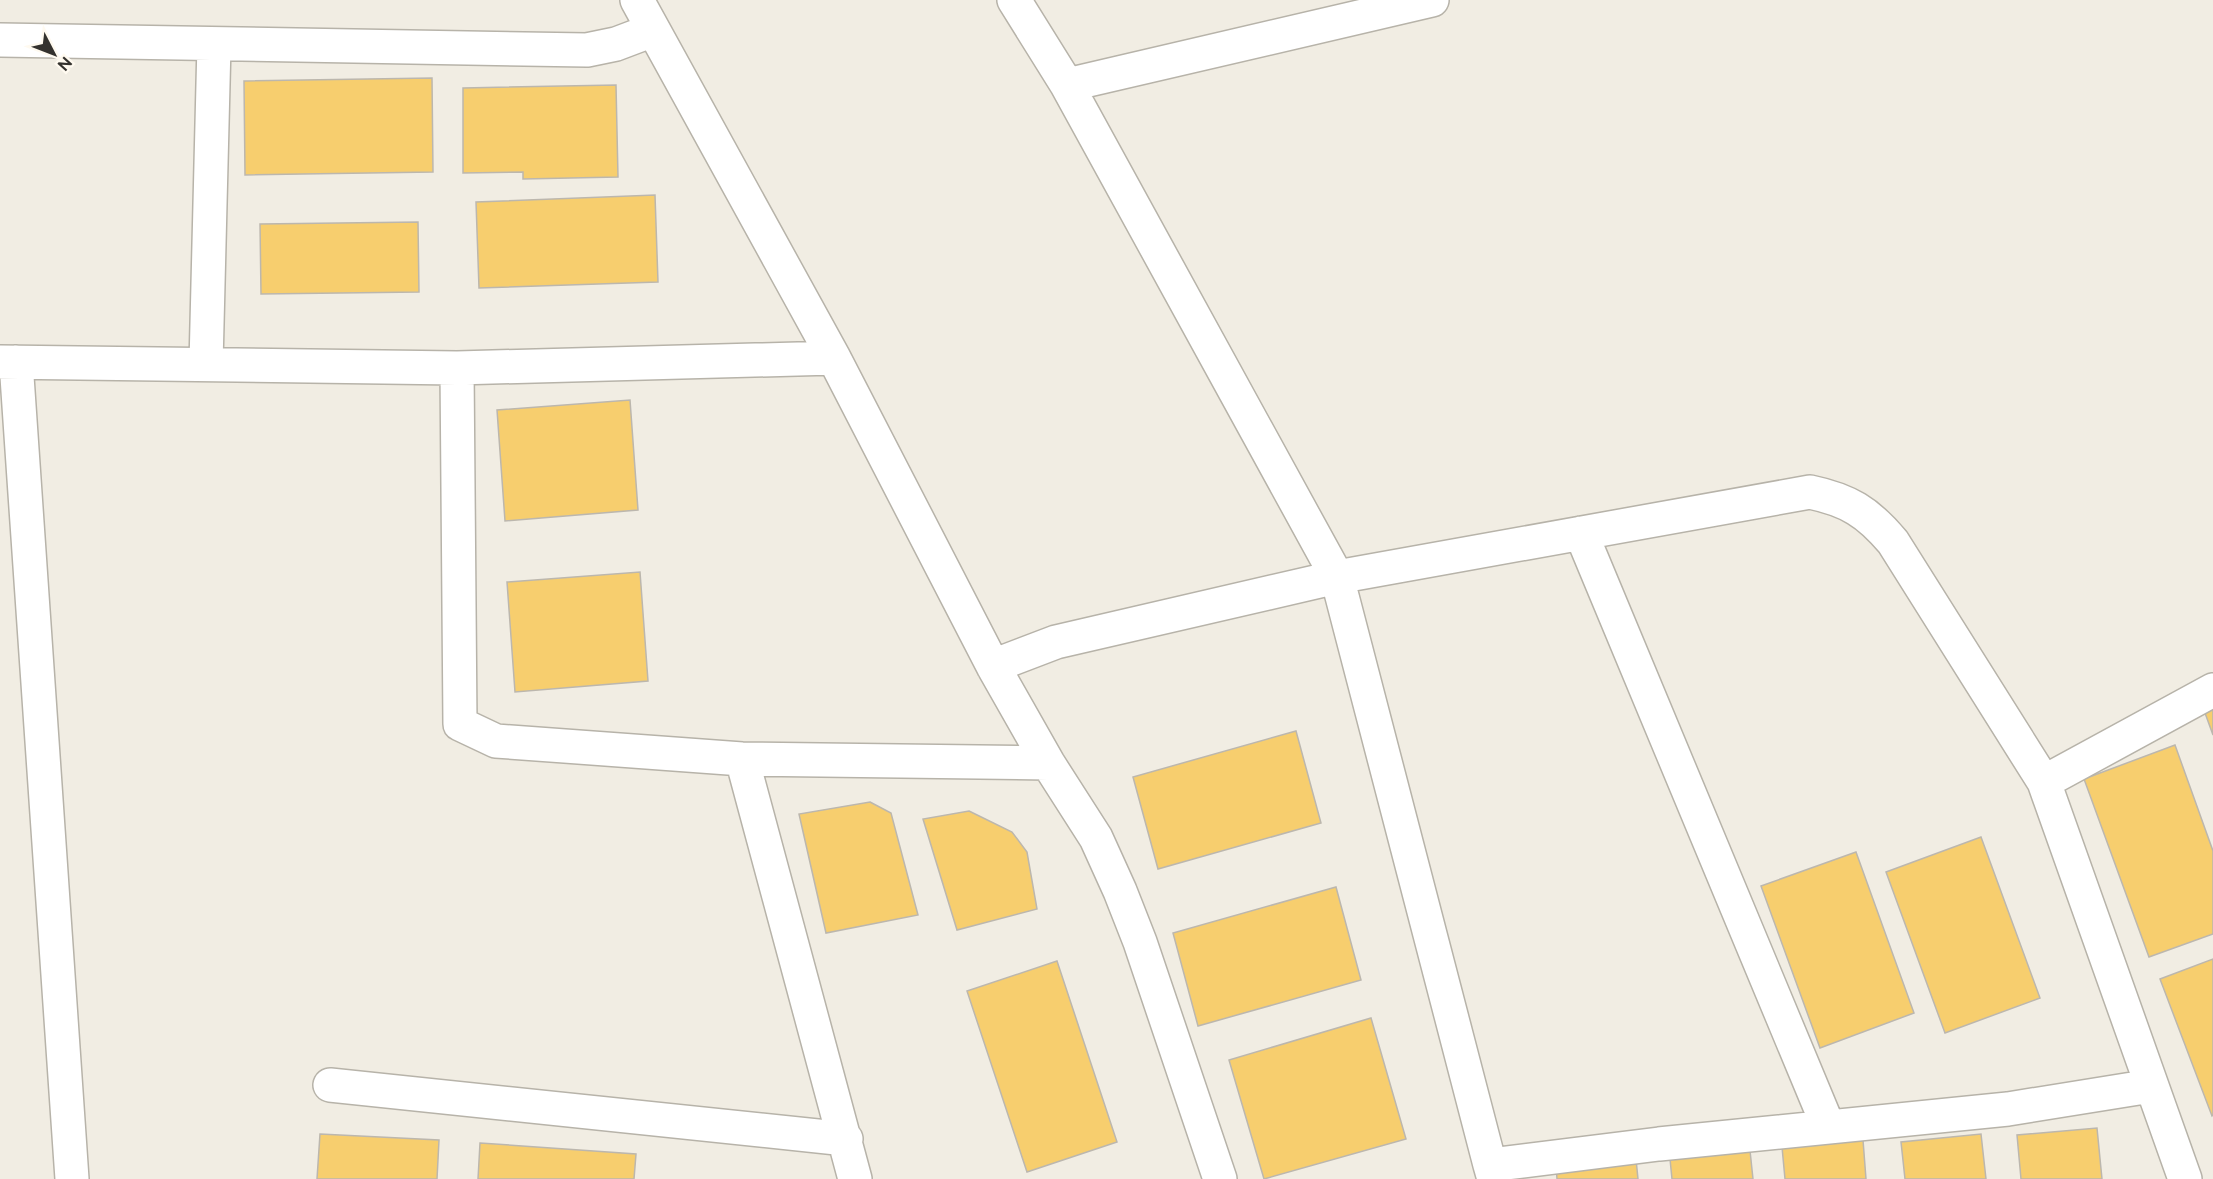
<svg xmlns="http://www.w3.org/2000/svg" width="2213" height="1179" viewBox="0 0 2213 1179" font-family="Raleway,sans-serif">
	<rect width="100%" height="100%" fill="#f1ede3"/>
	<!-- building -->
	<path fill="#f7ce6e" stroke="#bcb7ae" stroke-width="1.5" d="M432,78L433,172L245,175L244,81Z
		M616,85L618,177L523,179V172L463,173V88Z
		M655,195L658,282L479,288L476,202Z
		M418,222L419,292L261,294L260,224Z
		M630,400L638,510L505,521L497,410Z
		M640,572L648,681L515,692L507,582Z
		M2213,697V735L2201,702Z
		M1296,731L1321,823L1158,869L1133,777Z
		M2175,745L2213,851V934L2149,957L2084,779Z
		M870,802L891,813L918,915L826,933L799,814Z
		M969,811L1012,832L1027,852L1037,909L957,930L923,819Z
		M1981,837L2040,998L1945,1033L1886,872Z
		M1856,852L1914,1013L1820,1048L1761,886Z
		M1336,887L1361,980L1198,1026L1173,933Z
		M2213,959V1115L2212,1116L2160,979Z
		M1057,961L1117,1142L1027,1172L967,991Z
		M1371,1018L1406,1139L1264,1179L1229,1060Z
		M2097,1128L2102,1179H2021L2017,1135Z
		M320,1134L439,1140L437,1179H317Z
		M1981,1134L1986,1179H1905L1901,1142Z
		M1863,1140L1866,1179H1785L1782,1147Z
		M1749,1141L1753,1179H1672L1669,1149Z
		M480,1143L636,1154L634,1179H478Z
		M1636,1159L1638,1179H1557L1556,1166Z"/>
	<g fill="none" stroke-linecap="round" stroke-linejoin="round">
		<defs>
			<path id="minor" d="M637,0L834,358L993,666L1048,763L1096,838L1120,891L1140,942L1220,1179
				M1014,0L1067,85L1337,577L1490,1165
				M0,40L587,50L616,44L653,30
				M1067,85L1432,0
				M0,362L457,368L834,358
				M16,362L72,1179
				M206,364L214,44
				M457,368L460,724L496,741L742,759L1048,763
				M1581,533L1828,1126
				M993,666L1056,642L1337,577L1810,492C1848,500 1868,512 1893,542L2044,782L2185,1179
				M742,759L855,1179
				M2044,782L2213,690
				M330,1085L846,1139
				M1494,1179L1490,1165L1659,1144L2008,1109L2151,1086"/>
		</defs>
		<!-- minor casing -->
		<use href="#minor" stroke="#b7b3a9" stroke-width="36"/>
		<!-- minor -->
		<use href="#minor" stroke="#fff" stroke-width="33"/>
	</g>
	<!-- north arrow -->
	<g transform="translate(54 54) rotate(132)" stroke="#fffaf0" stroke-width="4.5" paint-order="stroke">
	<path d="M0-4.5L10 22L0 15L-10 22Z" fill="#34322e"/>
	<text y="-9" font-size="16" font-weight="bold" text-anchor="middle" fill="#34322e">N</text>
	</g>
</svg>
